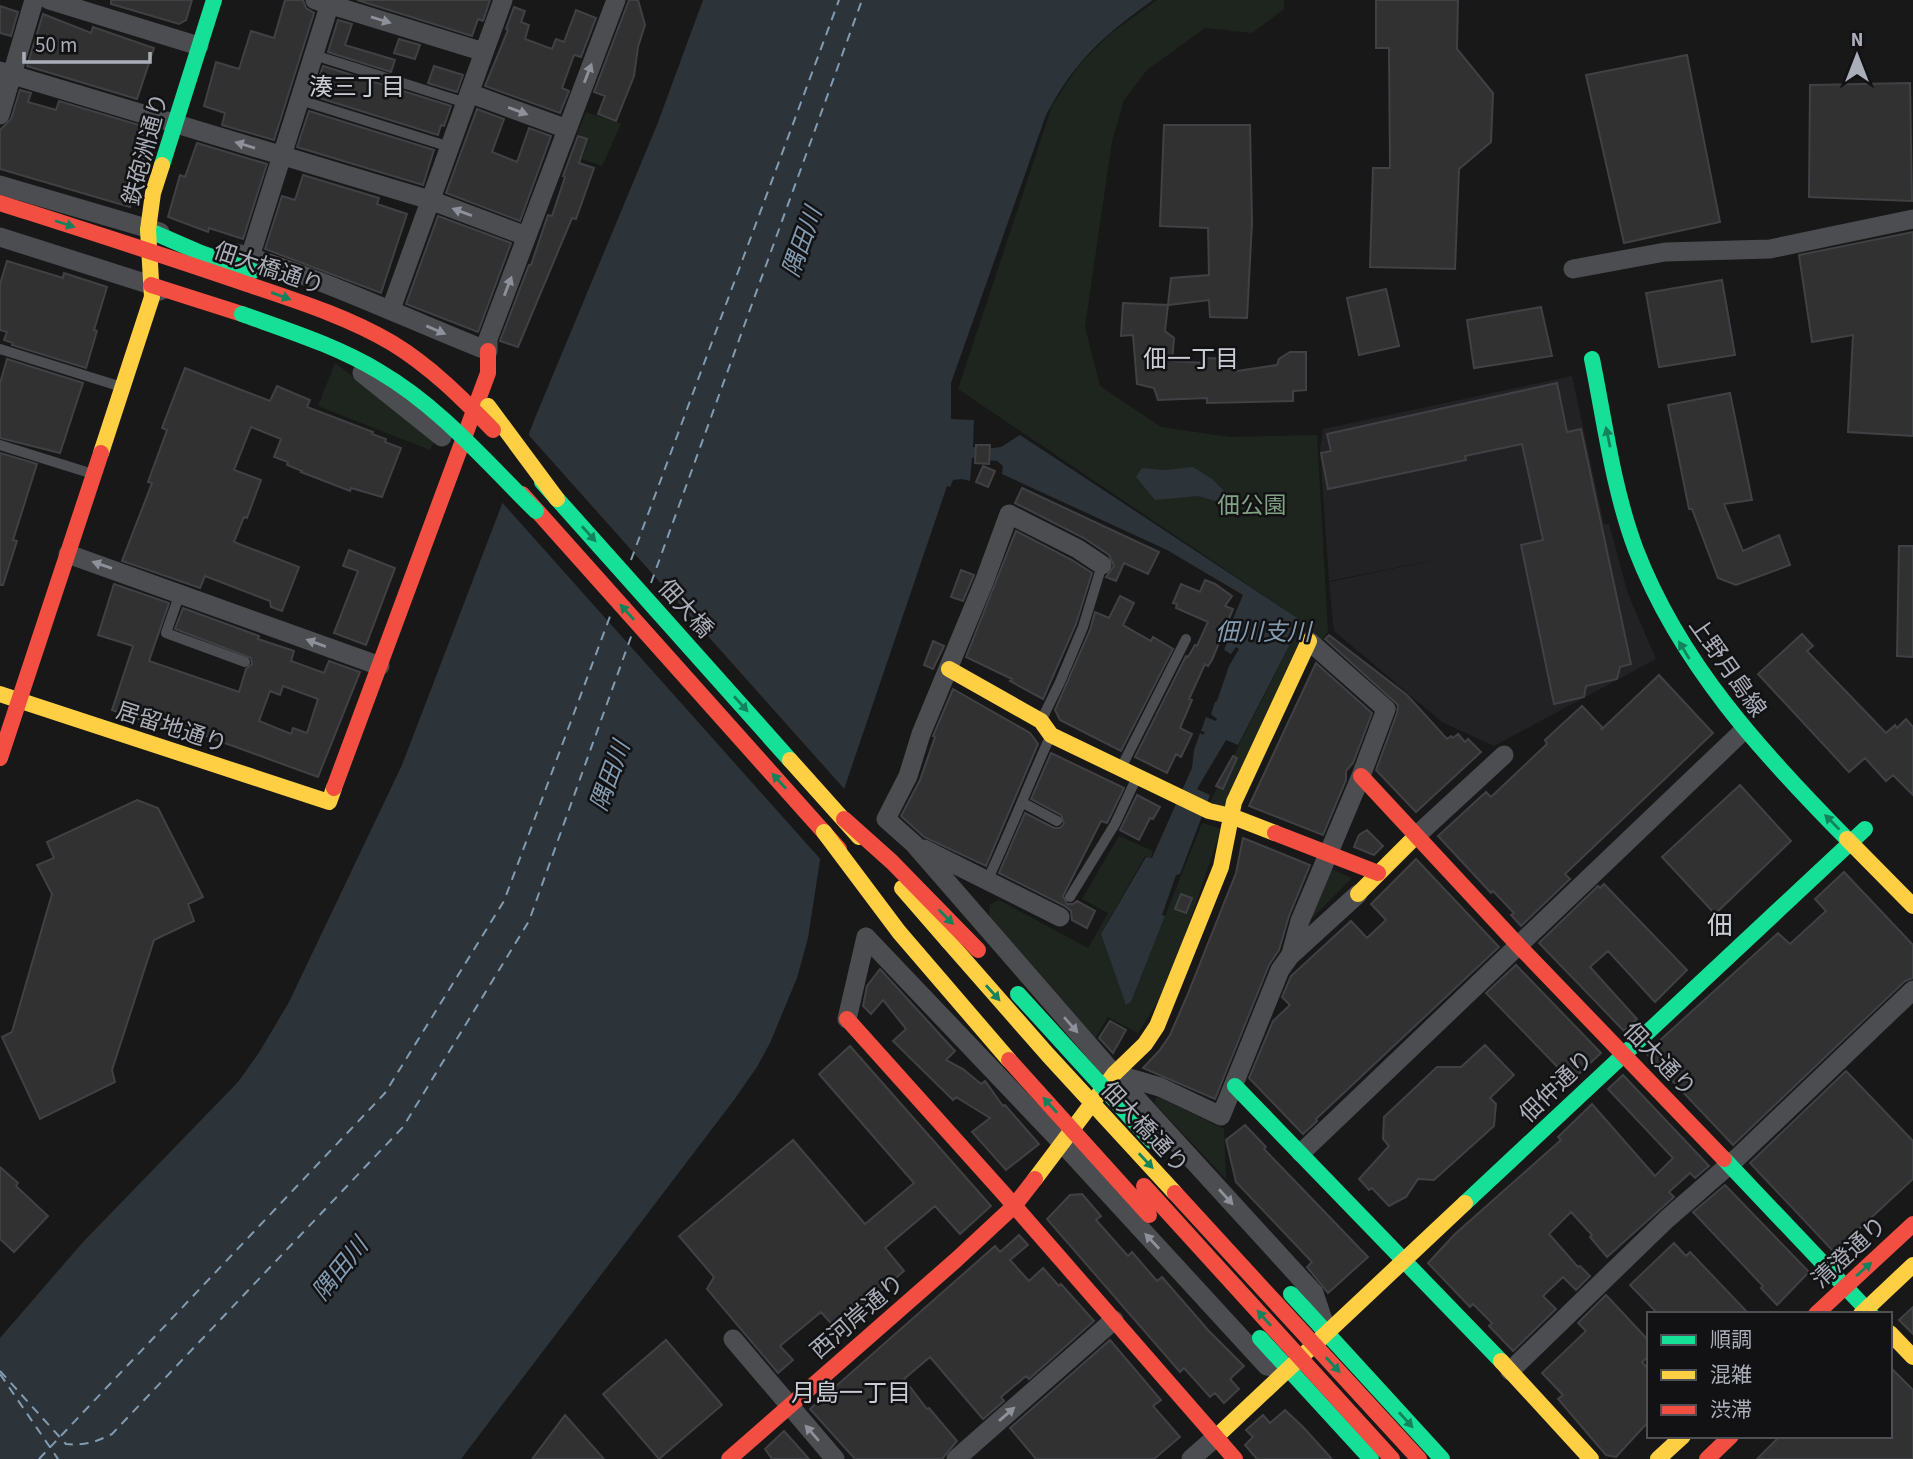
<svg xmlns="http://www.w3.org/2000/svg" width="1913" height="1459" viewBox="0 0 1913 1459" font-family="'Source Sans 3','Noto Sans JP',sans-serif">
	<rect width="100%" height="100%" fill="#181818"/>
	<!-- built -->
	<path fill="#222224" d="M1572,376L1604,524H1609L1628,594L1656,659L1494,746L1442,722L1334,631L1329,582L1449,557L1329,581L1320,450L1323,429Z"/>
	<!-- green -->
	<path fill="#1e251f" d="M1157,0H1284V9L1252,33L1205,28L1147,70L1124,100L1112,141L1085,327L1100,386L1161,427L1230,437L1317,435L1328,632L1316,646L1230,811L1209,804L1302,621L958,389L1052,106L1078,66L1110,34Z
		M586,112L621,124L602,166L582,159L588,139L577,134Z
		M335,363L436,439L430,450L318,406Z
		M1202,823L1221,829L1168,986L1138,1033L1108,1017L1093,1042L989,917L990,904L999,900L1088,948L1108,913L1082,899L1119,836L1153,851L1151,858L1145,856L1101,934L1127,1005L1131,1002Z
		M1327,867L1352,878L1313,917L1307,914Z
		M1157,1096L1224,1129L1226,1179L1154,1103Z"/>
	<!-- water -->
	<path fill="#2c3339" d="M703,0H1153C1102,37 1076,59 1046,115L951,383V419L974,420L973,447L979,448L978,457L972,458L970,481L962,479L953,480L950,487L947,486L820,860L808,938L797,978L770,1043L757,1067L734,1100L461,1459H0V1338L83,1242L238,1082L260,1051L289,1002L402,765L535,418L657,125Z
		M1020,435L1302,621L1238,745L1226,740L1197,789L1210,795L1180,874L1176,875L1162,915L1165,916L1131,1002L1126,1005L1101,934L1146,857L1152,858L1192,768L1194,750L1200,733L1203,735L1205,732L1201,731L1206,717L1216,721L1217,719L1211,714L1215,702L1217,701L1229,666L1239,649L1236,647L1231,654L1224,650L1229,637L1226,635L1243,595L1167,550L1002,474L1003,466L997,461L986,460V449L1001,447Z
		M1193,467L1212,479L1227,494L1226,504L1198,496L1155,500L1136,477L1142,468L1164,470Z"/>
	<!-- pier -->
	<path fill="#181818" d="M526,432L847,792L823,862L500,500Z"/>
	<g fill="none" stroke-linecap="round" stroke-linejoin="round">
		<!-- ferry -->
		<path stroke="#839bb1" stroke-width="2" stroke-dasharray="9 7" stroke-linecap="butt" d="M631,560L839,0
			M651,583L862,0
			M0,1371L66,1444C84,1446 96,1442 112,1434L403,1127L529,921L632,634
			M0,1374L58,1459
			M39,1459L385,1093L504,901L612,611"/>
	</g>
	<!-- building -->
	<path fill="#313132" stroke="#404144" stroke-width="2" fill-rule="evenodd" d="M111,0H192L186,20L179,24L111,4Z
		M285,0H303L306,8L314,13L274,140L222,125L225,113L204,106L216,62L239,69L251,31L274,38Z
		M357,0H490L483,21L478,19L472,36Z
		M629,0H638L645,25L638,47L634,76L616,121L598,114L605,96L594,92Z
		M1376,0H1458L1457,49L1493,93L1491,142L1459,169L1455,269L1370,267L1373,168H1390L1389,48H1376Z
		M0,6L18,12L11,36L0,33Z
		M514,7L525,11L521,22L529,25L525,39L552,49L556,39L564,42L576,10L596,18L581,57L574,55L562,88L569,91L560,113L485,86L508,30L506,29Z
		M43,14L91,33L93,27L154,48L137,99L27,66Z
		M338,20L352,24L345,45L395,60L391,72L328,52Z
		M399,39L420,45L415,59L394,53Z
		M1687,55L1720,222L1624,243L1586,75Z
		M323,66L451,106L444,126L441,125L438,135L313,96Z
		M434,66L463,75L457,92L428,83Z
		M1910,83L1912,201L1809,197L1810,85Z
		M20,90L31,93L28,102L56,110L59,101L152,129L130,207L0,169V130L11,119Z
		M477,109L504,119L492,152L517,162L529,128L551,136L520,221L446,193Z
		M309,111L434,150L423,185L297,147Z
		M1164,125H1250L1252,223L1247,318L1210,317L1209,300L1168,305L1171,278L1209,275L1208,228L1160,226Z
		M578,136L587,139L579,163L594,168L576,219L572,218L518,347L500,341L529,265H531L548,215L552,216L565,177L563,176Z
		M197,143L267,164L243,239L209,228L208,232L168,217L180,175L185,177Z
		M303,175L379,198L377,204L407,214L381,293L265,249L282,196L295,200Z
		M438,216L511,243L478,332L406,304Z
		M1913,232V436L1848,432L1853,335L1812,342L1799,255Z
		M7,261L63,278L64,273L107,287L94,330L97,331L86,368L12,345L13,343L4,340L7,332L0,330V284Z
		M1722,280L1735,355L1659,367L1646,293Z
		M1386,289L1399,346L1359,355L1347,298Z
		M1123,303L1168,305L1165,331L1174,338L1172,361L1206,363V358L1236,359L1237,371L1277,365L1279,359L1290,352H1306V390L1293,391V401L1207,403V398L1158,400L1154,388L1137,384L1133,335L1121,336Z
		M1541,307L1552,356L1474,368L1467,320Z
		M7,359L83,383L60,453L0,438V383Z
		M185,368L270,401L277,386L310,400L307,407L373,432L372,434L386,439L385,442L401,448L382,497L351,488L350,491L301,472L302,471L287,465L288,462L274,457L281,439L251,427L234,470L261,480L247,518L244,517L234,542L299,567L282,611L271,607L270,601L205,576L200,588L122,561L152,483L148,482L167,430L162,428Z
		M1557,383L1567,432L1581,429L1631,664L1620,667L1617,679L1586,686L1584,697L1554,704L1521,545L1543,540L1522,444L1465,456L1466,460L1328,489L1321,453L1331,451L1327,434Z
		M1730,393L1752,500L1724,504L1743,551L1779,535L1790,565L1736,585L1718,578L1692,509H1689L1668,405Z
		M976,445H990L989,464L975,463Z
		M0,453L37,464L13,540L17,541L3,585H0Z
		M983,466L995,471L988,487L976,482Z
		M1022,488L1159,552L1148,574L1124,563L1116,581L1106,577L1114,566L1109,555L1084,538L1015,503Z
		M1016,531L1072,560L1092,573L1076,624L1043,699L1010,681L1012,679L966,657Z
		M1899,546H1913V657L1897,656Z
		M349,550L395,568L366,645L334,633L358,571L343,566Z
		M961,570L974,575L963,601L951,597Z
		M1205,580L1215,584L1232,596L1225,606L1233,609L1212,660L1208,666L1205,664L1189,699L1192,700L1180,728L1192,734L1181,757L1176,754L1167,773L1135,757L1186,656L1188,657L1195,645L1197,646L1208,622L1176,608L1177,604L1173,603L1181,584L1200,592Z
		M114,584L169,603L149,661L239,692L246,669L252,664L251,658L175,629L183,608L259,636L258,639L294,651L291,661L324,673L329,661L360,672L318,777L167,722L165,728L112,710L133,646L98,635ZM283,686L318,699L307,733L293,728L291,734L259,721L270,691L280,695Z
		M1120,596L1134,603L1123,625L1151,641L1153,637L1173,649L1121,751L1060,720L1055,710L1090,630L1095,612L1109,618Z
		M1802,634L1813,646L1807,651L1886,733L1895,725L1897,728L1906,719L1913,727V795L1893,775L1886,781L1865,758L1849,772L1758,674Z
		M1329,635L1407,695L1447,739L1451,736L1453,738L1458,734L1465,742L1468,739L1481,752L1416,812L1376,770L1397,713L1398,705L1325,639Z
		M933,641L944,646L933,669L924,665Z
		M1316,663L1372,713L1353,763L1346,771V780L1323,835L1249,806Z
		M1659,675L1713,733L1565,874L1570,879L1521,926L1511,915L1514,913L1493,891L1491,893L1438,836L1486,792L1491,797L1547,744L1545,740L1582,706L1602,727L1601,730Z
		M953,689L1030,733L1038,744L986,866L924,837L901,816L920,780L935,737L933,736Z
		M1051,753L1124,788L1107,823L1101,821L1063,896L1067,904H1073L1077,901L1095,911L1087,928L1072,920L1071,911L1065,906L999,873L1025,813L1054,828H1060L1064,824L1061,815L1031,799Z
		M1233,756L1237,758L1223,789L1216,786Z
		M1740,785L1791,841L1715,914L1662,857Z
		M1137,795L1160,807L1153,819L1150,818L1139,840L1120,830Z
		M137,800L158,808L203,897L188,904L194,921L154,940L112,1070L115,1082L40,1119L2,1037L12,1032L52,894L37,865L54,858L47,842Z
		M1367,830L1383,846L1374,855L1354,847L1359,835Z
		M1243,838L1310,865L1289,916L1279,950L1269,965L1215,1099L1143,1068L1159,1051L1170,1035L1187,996L1236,873Z
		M1416,859L1499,947L1316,1119L1317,1121L1303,1134L1249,1078L1273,1021L1290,1005L1282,997L1291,976L1351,921L1367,938L1386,920L1371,904Z
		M1844,872L1913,945V978L1905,981L1733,1145L1646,1053L1778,933L1790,944L1826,911L1815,899Z
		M1604,884L1687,970L1655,1002L1608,951L1590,967L1637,1019L1624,1031L1539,943L1598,886L1600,888Z
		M1181,894L1192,898L1186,913L1175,909Z
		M1516,965L1601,1053L1571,1081L1486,993Z
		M880,969L955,1051L946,1060L963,1069L981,1084L985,1081L1003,1106L1005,1105L1039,1144L1006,1170L972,1132L990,1118L956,1097L953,1100L893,1041L906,1029L883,1000L871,1014L863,1006L867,986Z
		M1110,1021L1126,1030L1113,1053L1099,1038Z
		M1485,1045L1514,1075L1490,1098L1496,1104L1494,1126L1434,1180L1418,1179L1406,1197L1389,1206L1372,1188L1369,1190L1359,1179L1389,1146L1383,1139L1384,1117L1437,1067H1461Z
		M850,1046L991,1206L960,1234L935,1206L885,1248L904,1271L836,1329L821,1312L780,1346L793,1360L778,1373L707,1289L714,1277L679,1236L793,1140L865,1224L914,1183L819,1074Z
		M1846,1071L1913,1141V1179L1834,1252L1750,1163Z
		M1623,1075L1709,1166L1695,1178L1690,1173L1669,1192L1674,1197L1607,1257L1590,1237L1592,1235L1571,1212L1549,1234L1578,1267L1580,1266L1590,1276L1576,1290L1563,1277L1543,1296L1556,1309L1513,1351L1489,1326L1492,1323L1473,1304L1470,1307L1428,1263L1455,1234L1561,1140L1558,1137L1592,1104L1655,1176L1673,1158L1608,1089Z
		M1245,1125L1266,1147L1264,1149L1368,1257L1328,1293L1307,1267L1312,1262L1236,1182L1226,1140Z
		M0,1167L18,1183L16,1186L48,1216L14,1252L0,1239Z
		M1725,1185L1809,1272L1777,1305L1761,1288L1763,1286L1693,1212Z
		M1082,1194L1101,1216L1096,1220L1128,1256L1132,1252L1157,1281L1162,1277L1208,1330L1244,1366L1230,1379L1239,1389L1224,1403L1215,1393L1210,1397L1184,1368L1180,1372L1047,1219L1070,1195Z
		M1019,1235L1028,1245L1010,1260L1029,1281L1043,1268L1059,1286L1061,1284L1094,1321L1029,1379L1026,1376L1001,1397L1004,1401L983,1419L930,1357L904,1379L927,1409L929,1408L957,1441L942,1459H855L810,1409L995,1246L1000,1252Z
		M1674,1243L1686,1256L1690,1252L1749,1314H1658L1630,1285Z
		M1606,1295L1649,1341V1356L1642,1362L1649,1370V1421L1616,1457L1606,1455L1558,1399L1563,1395L1542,1373L1586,1331L1578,1323Z
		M1913,1307V1334L1899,1320Z
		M666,1340L722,1405L659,1459L603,1394Z
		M1110,1340L1161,1400L1153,1406L1180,1437L1154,1459H1036L1010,1428Z
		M1890,1367L1913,1390V1459H1757L1780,1436H1890Z
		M1285,1410L1303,1427L1332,1459H1257L1245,1445L1253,1437L1246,1430L1263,1415L1270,1423Z
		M565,1415L604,1459H532Z
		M784,1431L809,1459H772L765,1449Z"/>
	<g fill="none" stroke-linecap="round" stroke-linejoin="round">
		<!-- lane -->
		<path stroke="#4c4d51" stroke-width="10" d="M314,55L466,103
			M300,100L450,147
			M0,349L122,387
			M0,445L93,474
			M180,593L166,633L245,662
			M1041,721L1060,682L1083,627L1102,565
			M1122,766L1186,639
			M1023,803L1057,821
			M987,881C1010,833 1028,785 1050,737
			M1070,897L1115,824L1136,779"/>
		<!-- street -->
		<path stroke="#4c4d51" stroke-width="19" d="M49,0L199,46
			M315,0L484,52
			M0,71L430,200L526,236
			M469,93L567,129
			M0,115L34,0
			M0,185L160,232
			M0,237L151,285L160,291
			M236,253C323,278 404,318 488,351V339L616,0
			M250,257L331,0
			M1573,269L1665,252L1770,249L1913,219
			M391,309L503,0
			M362,373L442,437
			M68,554L380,666
			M1102,565L1078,549L1009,514L984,582L921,734L908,776L886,819L914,844L1114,1074L1314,1293L1325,1326
			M1416,836L1504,755
			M924,849L1060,917
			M866,937L1062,1143L1267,1366L1288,1369
			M1291,954L1300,921L1361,776L1386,709L1309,641
			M847,1019L866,937
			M1115,1074L1160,1087L1221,1116L1280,970L1290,956L1358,894
			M1301,1153L1744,730
			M733,1339L835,1459
			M1510,1371L1667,1219L1737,1158L1913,990
			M956,1459L1114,1320
			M1191,1459L1216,1437"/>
		<!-- fast -->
		<path stroke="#16e098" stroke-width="16" d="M162,165L214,0
			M148,230L201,253L253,271
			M1592,359C1605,423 1613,489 1636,550C1680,664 1762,753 1847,839
			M542,482L790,760
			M1235,1086L1501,1361
			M1724,1159L1871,1314
			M1465,1203L1865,829
			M1291,1294L1442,1459
			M1260,1338L1371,1459"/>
		<!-- slow -->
		<path stroke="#ffcf43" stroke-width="16" d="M101,453L152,297L148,230L153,193L162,165
			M949,669L1041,721L1051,735L1209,811L1231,816L1275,833
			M0,694L329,802L334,788
			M790,760L859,837
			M1847,839L1913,906
			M902,888L948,941
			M1358,894L1416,836
			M1035,1179L1114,1074L1145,1044L1157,1026L1221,867L1234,802L1309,641
			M1861,1314L1913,1265
			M1890,1333L1913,1357
			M1501,1361L1591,1459
			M1216,1437L1465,1203
			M1658,1459L1683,1436"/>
		<!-- jam -->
		<path stroke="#f24e42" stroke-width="16" d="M151,285L242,314
			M522,494L839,849
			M0,758L101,453
			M1361,776L1518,945L1724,1159
			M334,788L488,373V351
			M1275,833L1378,873
			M847,1019L1004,1194L1235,1459
			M1816,1314L1913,1224
			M729,1459L956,1260L1014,1206L1035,1179
			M1707,1459L1731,1436"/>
		<!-- fast-bridge -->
		<path stroke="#16e098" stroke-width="16" d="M242,314C289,331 337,346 380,372C440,407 487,463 536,511
			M1018,994L1152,1141"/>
		<!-- slow-bridge -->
		<path stroke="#ffcf43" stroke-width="16" d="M488,406L557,499
			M824,832L899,932L1009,1060
			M948,941L1048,1055L1175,1193"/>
		<!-- jam-bridge -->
		<path stroke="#f24e42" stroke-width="16" d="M0,203C81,229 163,255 244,283C294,300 346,316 392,343C430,366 462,398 493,430
			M844,819L892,862L978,950
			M1009,1060L1149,1215
			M1144,1186L1392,1459
			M1175,1193L1419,1459"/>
	</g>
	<!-- one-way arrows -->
	<defs><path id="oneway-solid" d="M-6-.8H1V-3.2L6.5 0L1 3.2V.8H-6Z" transform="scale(1.75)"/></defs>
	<g fill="#8e9199">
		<use href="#oneway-solid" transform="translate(381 20) rotate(17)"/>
		<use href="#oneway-solid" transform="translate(588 73) rotate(-69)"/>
		<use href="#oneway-solid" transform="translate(518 111) rotate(20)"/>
		<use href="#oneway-solid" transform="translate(245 145) rotate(-163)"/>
		<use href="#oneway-solid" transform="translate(462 212) rotate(-160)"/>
		<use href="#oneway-solid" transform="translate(508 286) rotate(-69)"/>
		<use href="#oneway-solid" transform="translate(436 330) rotate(23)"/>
		<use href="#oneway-solid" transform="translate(102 565) rotate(-161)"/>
		<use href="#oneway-solid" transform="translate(316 643) rotate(-160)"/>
		<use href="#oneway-solid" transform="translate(1071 1025) rotate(49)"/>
		<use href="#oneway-solid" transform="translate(1226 1197) rotate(48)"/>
		<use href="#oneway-solid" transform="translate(1152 1241) rotate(-133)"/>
		<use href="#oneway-solid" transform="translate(1007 1414) rotate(-41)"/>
		<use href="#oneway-solid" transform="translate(812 1433) rotate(-131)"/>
	</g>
	<g fill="#14835d">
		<use href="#oneway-solid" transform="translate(65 224) rotate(18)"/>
		<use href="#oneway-solid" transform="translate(281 296) rotate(20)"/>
		<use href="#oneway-solid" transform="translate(1608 437) rotate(-102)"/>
		<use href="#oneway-solid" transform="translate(589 534) rotate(48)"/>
		<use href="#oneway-solid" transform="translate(627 612) rotate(-132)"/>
		<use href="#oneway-solid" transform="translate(1684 650) rotate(-121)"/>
		<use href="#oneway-solid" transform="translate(741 704) rotate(48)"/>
		<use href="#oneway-solid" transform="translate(779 781) rotate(-132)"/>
		<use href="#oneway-solid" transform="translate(1832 822) rotate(-135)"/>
		<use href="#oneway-solid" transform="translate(946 917) rotate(45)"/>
		<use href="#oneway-solid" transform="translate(993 993) rotate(48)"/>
		<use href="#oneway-solid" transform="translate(1050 1105) rotate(-132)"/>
		<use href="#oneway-solid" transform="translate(1146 1161) rotate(47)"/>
		<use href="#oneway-solid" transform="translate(1864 1269) rotate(-42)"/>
		<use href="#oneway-solid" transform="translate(1264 1318) rotate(-132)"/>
		<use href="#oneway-solid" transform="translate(1333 1365) rotate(47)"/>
		<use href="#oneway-solid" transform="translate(1406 1420) rotate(48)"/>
	</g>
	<g text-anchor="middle" stroke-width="5" stroke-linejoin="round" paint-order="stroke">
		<!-- street labels -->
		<g font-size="23" fill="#aaaeb8" stroke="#121214">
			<text transform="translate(145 149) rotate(-75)" y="8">鉄砲洲通り</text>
			<text transform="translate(269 268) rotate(19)" y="8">佃大橋通り</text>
			<text transform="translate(686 608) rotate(48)" y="8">佃大橋</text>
			<text transform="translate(1728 667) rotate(55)" y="8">上野月島線</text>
			<text transform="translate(172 727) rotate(18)" y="8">居留地通り</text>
			<text transform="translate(1660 1059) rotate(46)" y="8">佃大通り</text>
			<text transform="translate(1556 1086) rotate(-44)" y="8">佃仲通り</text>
			<text transform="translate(1145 1127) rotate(47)" y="8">佃大橋通り</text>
			<text transform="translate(1849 1252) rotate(-43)" y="8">清澄通り</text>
			<text transform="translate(857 1316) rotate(-41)" y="8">西河岸通り</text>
		</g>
		<!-- park labels -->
		<g font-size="23" fill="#82a284" stroke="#121214">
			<text x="1252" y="513">佃公園</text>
		</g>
		<!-- neighbourhood labels -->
		<g font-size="24" fill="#cbcdd4" stroke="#121214">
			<text x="357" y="95">湊三丁目</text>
			<text x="1191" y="367">佃一丁目</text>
			<text x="851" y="1401">月島一丁目</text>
		</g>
		<!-- water labels -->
		<g font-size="24" font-style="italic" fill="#839bb1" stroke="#121214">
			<text transform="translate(802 242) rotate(-70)" y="8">隅田川</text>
			<text x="1263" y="640">佃川支川</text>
			<text transform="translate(610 776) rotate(-70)" y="8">隅田川</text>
			<text transform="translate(340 1269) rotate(-51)" y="8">隅田川</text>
		</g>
		<!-- quarter labels -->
		<g font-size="26" fill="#cbcdd4" stroke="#121214">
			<text x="1720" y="934">佃</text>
		</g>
	</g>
	<!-- legend -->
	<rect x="1647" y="1312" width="245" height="126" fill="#121214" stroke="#4f5056" stroke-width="2"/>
	<rect x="1661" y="1335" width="35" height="10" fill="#16e098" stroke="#4f5056" stroke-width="2"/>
	<text x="1710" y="1347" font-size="21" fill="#aaaeb8">順調</text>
	<rect x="1661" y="1370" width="35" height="10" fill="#ffcf43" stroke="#4f5056" stroke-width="2"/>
	<text x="1710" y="1382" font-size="21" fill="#aaaeb8">混雑</text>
	<rect x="1661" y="1405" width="35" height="10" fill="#f24e42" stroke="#4f5056" stroke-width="2"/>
	<text x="1710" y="1417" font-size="21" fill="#aaaeb8">渋滞</text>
	<!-- north arrow -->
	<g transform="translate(1857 56)" stroke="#121214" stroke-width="5" paint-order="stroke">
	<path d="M0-5L12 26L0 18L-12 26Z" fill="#aaaeb8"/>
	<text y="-10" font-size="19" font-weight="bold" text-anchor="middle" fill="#aaaeb8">N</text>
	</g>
	<!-- scale -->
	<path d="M24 52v10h126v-10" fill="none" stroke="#aaaeb8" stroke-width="3.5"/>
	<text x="35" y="52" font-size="21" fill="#aaaeb8" stroke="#121214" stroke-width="5" paint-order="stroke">50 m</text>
</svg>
